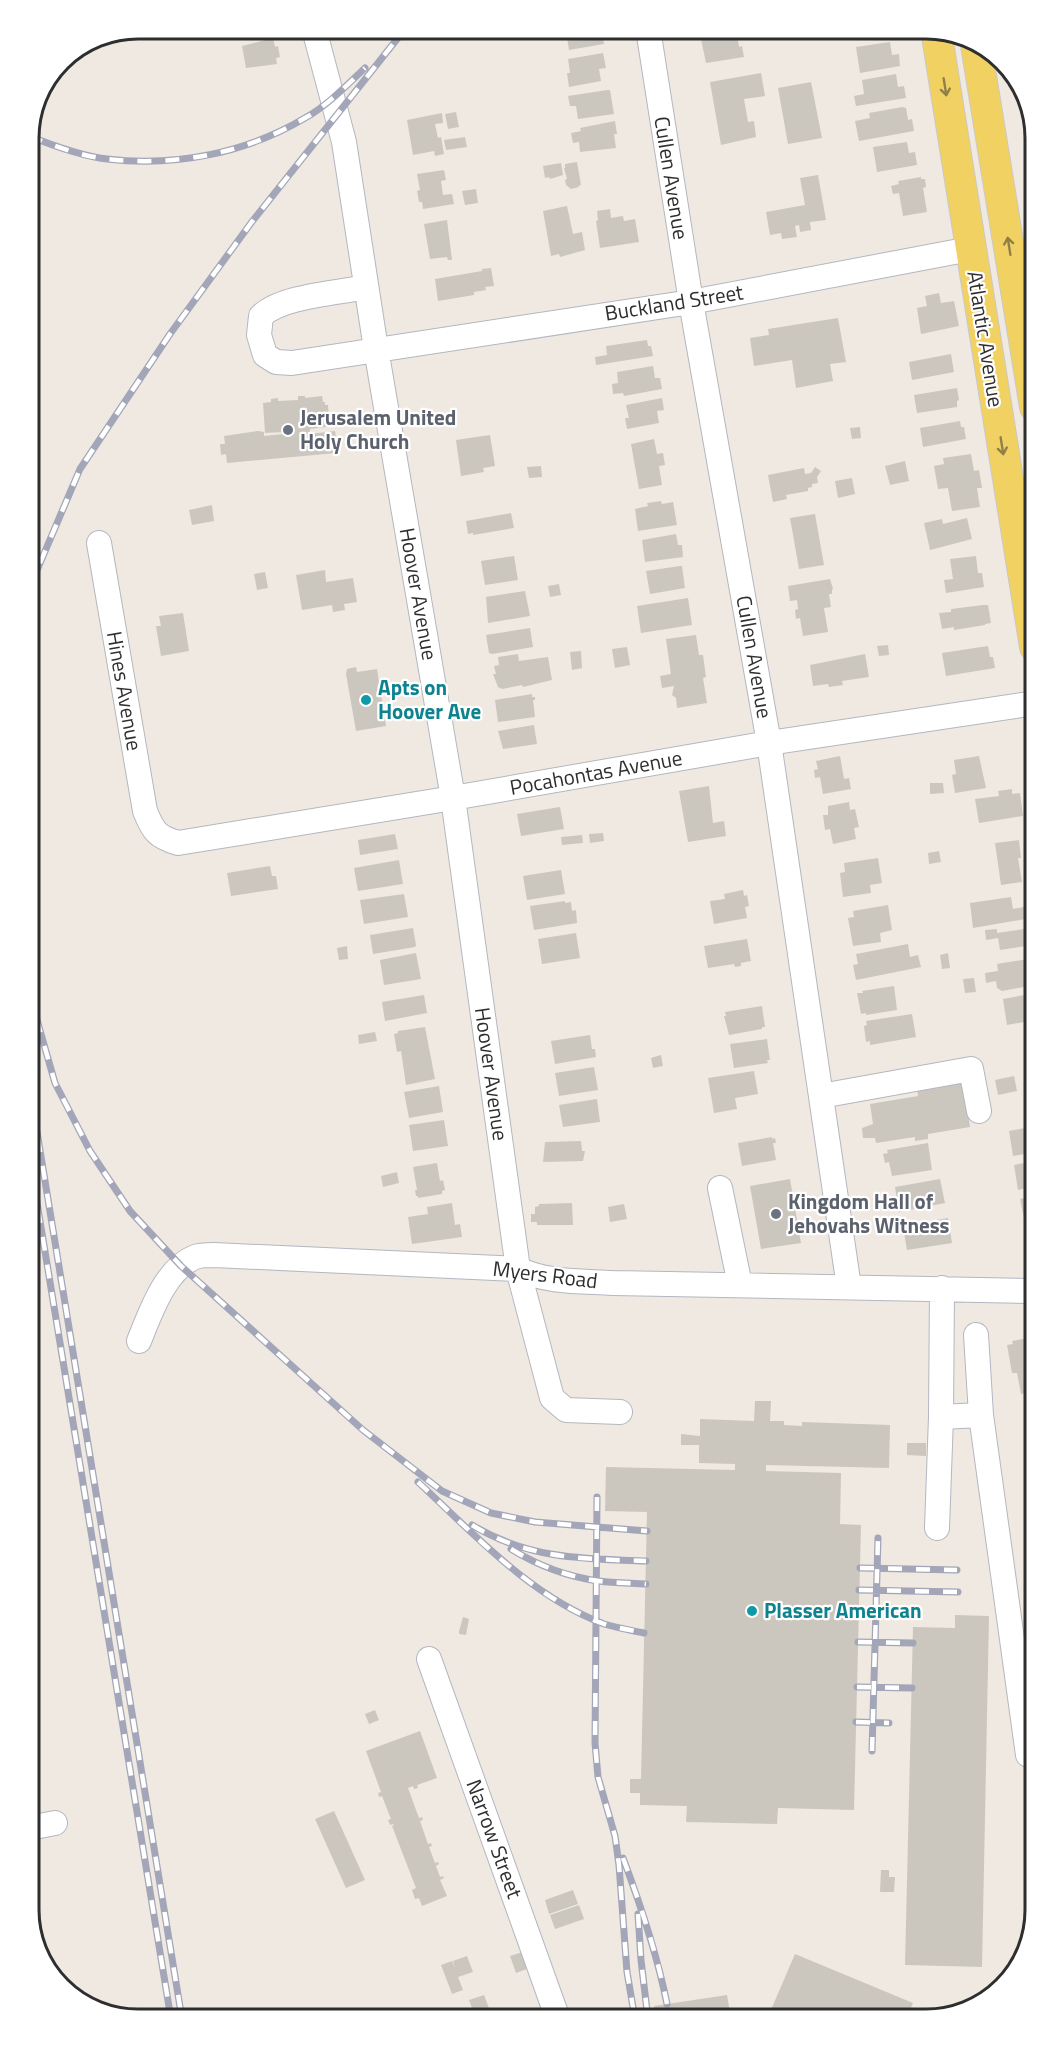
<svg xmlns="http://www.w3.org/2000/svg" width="1064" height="2048" viewBox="0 0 1064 2048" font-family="'Titillium Web',sans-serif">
	<rect width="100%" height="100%" fill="#efe9e1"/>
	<!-- building -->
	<path fill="#cbc7bf" d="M562,29H598L599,33L602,32L604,44L569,50L567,37H563Z
		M853,29H894L895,33L855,40Z
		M737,33L739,47L742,46L744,57L706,63L701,39Z
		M273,38L275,47L278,46L280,57L276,58L277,64L246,68L242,46Z
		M890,42L892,55L899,54L900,66L860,73L856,47Z
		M603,53L606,68L599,69L601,81L569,87L567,73H570L568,59Z
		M761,73L765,96L744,99L748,122L754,121L756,137L721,145L710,82Z
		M896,74L898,87L904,86L906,98L856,106L854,96L864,94L862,80Z
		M811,82L822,138L788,144L778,88Z
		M607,90H610L614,114L578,119L576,106H570L568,96Z
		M902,107L906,108L908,120L912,119L914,131L859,141L855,121L870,118L869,113Z
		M456,112L459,127L448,129L445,114Z
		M442,113L443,123L435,124L438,138L441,137L444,154L435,156L434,151L413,155L407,120Z
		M615,121L617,134H614L616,148L580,152L579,142L573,143L571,133L581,131L580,128Z
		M465,137L467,147L446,150L444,140Z
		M907,142L909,153L915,152L917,165L877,172L873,147Z
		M577,162L581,185L578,186L579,187L571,189L566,185L565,180L567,179L564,168H565V164Z
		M561,163L563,175L550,179L549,177L545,178L543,166Z
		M444,170L446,180L441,181L443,195L452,194L454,204L423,209L422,202H419L417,191L420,190L417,174Z
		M818,175L826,220L810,222L811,230L800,232L799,225L795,226L797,237L782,239L781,233L770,235L766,212L805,205L800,178Z
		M921,177V179H925L926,187L923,188L927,212L903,216L899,193L893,194L891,186L899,184L898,181Z
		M476,189L478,203L465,205L462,191Z
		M1032,194H1035V210H1034Z
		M567,206L573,234L582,232L585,250L560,257L559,254L551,256L543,211Z
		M610,209L611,218L623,216L624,221L635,219L639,242L600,248L596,221L598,220L597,211Z
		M447,220L452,260H448L447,257L430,259L424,224Z
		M491,268L494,286L485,287L486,290L474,292V295L438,301L435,279L482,271V269Z
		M939,293L941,303L954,301L959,326L921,334L917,308L927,306L925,296Z
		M838,318L846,362L830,364L833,381L796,388L792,360L754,366L750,338L769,335L768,329Z
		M647,340L648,346H651L653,356L596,365L595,357L607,355L606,346Z
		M951,354L954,372L912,380L909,362Z
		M653,366L655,378H660L662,389L624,396L623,393L613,394L612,384L618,383L617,372Z
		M957,388L959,400L957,401V407L917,413L914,395Z
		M298,396H305V398L322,396L323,402H325V405H328L329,418H326V427L310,429V434L335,431L336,437H339L340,446L337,447V453L227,463L226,454L221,455L220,444H225L224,436L258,431L264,432V436L284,434L283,432L265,433L263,403L271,402V399L278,398V401L298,400Z
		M662,398L664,410L657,411L659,423L627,429L625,418H629L626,405Z
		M960,421L961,427H964L966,439L923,447L920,428Z
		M860,427L861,438L852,439L850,428Z
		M490,435L495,466L483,468L484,472L461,476L456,440Z
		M654,439L657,454L663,453L665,465L659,466L662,485L639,489L631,444Z
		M971,454L974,471L979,470L982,488H977L980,507L952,511L948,488L938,489L934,466L944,464L943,458Z
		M905,461L909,481L890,485L885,466Z
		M541,466L542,477L529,478L527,467Z
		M815,467L821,471L817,477L818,483L812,484V487L808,488V491L786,495L787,499L773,502L768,475L804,468L805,474L811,473Z
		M852,478L855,494L838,498L835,481Z
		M661,501L662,504L673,502L677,525L638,531L635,509L648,506L647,503Z
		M212,505L214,521L192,525L189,510Z
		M511,513L514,528L473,535V533L468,534L466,521Z
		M815,514L824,565L799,569L790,518Z
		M967,518L972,539L930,550L924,523L942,519L943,524Z
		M676,534L678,545H682L683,557L645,562L642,540Z
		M514,556L518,580L485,585L481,561Z
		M976,556L978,573H982L984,587L946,593L944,580L953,579L950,559Z
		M680,566H682L685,588L650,594L646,571Z
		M325,570L326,582L353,578L357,602L344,604L345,610L333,612L332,605L302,610L296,575Z
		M265,572L268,588L257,590L254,574Z
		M830,579L833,589L832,590V594H829L831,607L824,608L828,632L803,636L800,618L796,619L795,610L798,609L797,600L790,601L788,586Z
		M559,584L561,595L550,597L548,586Z
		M525,591L530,616L488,623L486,597Z
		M688,598L692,625L641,633L637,606Z
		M983,605H988L991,623L985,624V625L954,630V627L942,629L939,613L951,612V609Z
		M183,613L189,651L161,656L156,626H161L159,616Z
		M530,628L533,647L492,654L489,653L486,635Z
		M696,635L699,655H703L706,677L703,678L707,703L677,708L676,698L672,695L674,686L662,688L660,676L671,674L666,639Z
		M888,645L889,655L879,656L877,646Z
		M988,646L990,657H993L995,668L946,676L942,653Z
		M627,647L630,665L615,668L612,649Z
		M581,651L582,668L572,670L570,652Z
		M518,654L519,661L548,657L552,680L523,687L522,685L502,689L498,687L493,674H496L494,666L499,665L498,657Z
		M865,654L869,677L842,681L843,685L829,687L828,684L813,686L810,665Z
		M356,667L357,672L377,669L386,726L356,731L346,674L347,669Z
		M532,694V697H535V700H533L535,717L498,722L495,700Z
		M534,725L537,744L503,749L498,731Z
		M840,756L844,779L849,778L851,789L823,794L820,777L815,778L814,770L818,769L816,761Z
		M979,756L986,788L955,793L952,775L956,774L954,760Z
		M930,783H943L944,793L930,794Z
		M709,786L713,823L724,821L726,836L688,842L679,791Z
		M1012,789V794L1020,793L1023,816L979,823L975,799L999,796L998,791Z
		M849,802L850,810L855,809L859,827L854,828L856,839L833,844L830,829L825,830L823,815H828V806Z
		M560,807L564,829L521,836L517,814Z
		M603,833L604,841L590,843L589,834Z
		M395,834L398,849L360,855L358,840Z
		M582,835L583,843L562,845L561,837Z
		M1019,840L1021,858H1018L1022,882L1001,885L995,843Z
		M939,851L941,862L929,864L928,853Z
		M878,858L882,883L870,885L871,893L843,897L840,873L845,872L844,863Z
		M399,860L403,884L358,891L354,868Z
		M270,866L272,876H276L278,889L231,896L227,873Z
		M561,870L565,894L527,900L523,876Z
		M743,890L744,896L747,895L749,906L745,907L747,918L714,924L710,901L725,899L724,894Z
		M404,894L408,917L364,924L360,900Z
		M1011,897L1013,909L1024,907L1026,919L973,928L970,903Z
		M565,901V903L571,902L572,911L576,910L577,923L534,930L530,906Z
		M888,905L892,930L880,933L881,942L853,946L848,918L854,917L853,911Z
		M413,928L416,945L415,947L373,954L370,935Z
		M1031,928V930L1035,929V943L1033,945L1000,950L998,938L986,940L985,930L997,929V933Z
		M576,933L580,958L542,964L538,939Z
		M747,939L751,961L741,963V966L735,967L734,964L708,968L704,946Z
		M908,944L910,957L918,955L921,967L856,980L853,965L858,964L856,954Z
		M347,946L348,959L339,960L337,948Z
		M416,953L421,979L384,985L380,960Z
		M948,953L950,968L942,969L940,955Z
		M1028,959V962L1035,961V985L1002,991L997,988L996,981L986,983L985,973L998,971L997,964Z
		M974,978L976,992L965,993L963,979Z
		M894,986L897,1010L866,1015V1013L861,1014L857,993H863L862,991Z
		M1035,993V1020L1007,1025L1003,999Z
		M424,995L427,1013L385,1021L382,1002Z
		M762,1006L765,1027H762V1029L729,1035L724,1016H726L725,1012Z
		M912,1014L916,1037L870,1045V1041L866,1042L864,1026L867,1025L866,1021Z
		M425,1027L435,1079L406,1085L401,1051L397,1052L394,1034L398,1033V1031Z
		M1035,1028V1055L1033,1056L1029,1029Z
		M375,1032L377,1041L359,1044L358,1035Z
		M590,1035L592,1049H595L596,1057L555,1064L551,1041Z
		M767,1039L770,1060H767L768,1063L734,1068L730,1044Z
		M661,1055L663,1066L653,1068L651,1058Z
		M594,1067L598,1090L559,1096L555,1073Z
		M754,1071L758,1094L735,1098L737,1109L714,1113L708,1078Z
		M1014,1076L1017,1091L998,1095L995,1080Z
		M963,1082L970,1127L928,1134V1139L915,1141V1137L876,1143L875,1138H863L862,1128L873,1124L870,1104L918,1096L917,1089Z
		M439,1086L443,1112L409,1118L404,1092Z
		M597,1099L600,1122L563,1127L559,1105Z
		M444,1120L448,1146L413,1151L409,1125Z
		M1035,1126V1152L1013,1156L1009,1131Z
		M772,1137V1139L775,1138L776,1143H773L776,1160L742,1166L738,1143Z
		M581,1141L582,1151H585L583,1161L543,1162L545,1142Z
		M928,1143L932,1170L892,1176L889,1162L885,1163L883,1154L888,1153L887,1150Z
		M1035,1161V1186L1018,1190L1014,1165Z
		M437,1163L440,1181L443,1180L445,1190L442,1191V1194L418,1198V1196H416L415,1190H417L413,1167Z
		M397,1172L399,1183L383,1187L381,1176Z
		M790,1179L801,1243L761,1249L750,1186Z
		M940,1179L945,1203L899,1212L895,1187Z
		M1035,1196V1221L1025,1223L1020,1199Z
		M452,1203L455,1225L460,1224L462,1237L412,1244L408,1217L428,1214L427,1207Z
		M572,1203L573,1225H537V1222H531V1214H535V1207L539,1206V1204Z
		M624,1204L627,1219L610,1222L608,1207Z
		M948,1218L952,1243L907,1250L903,1226Z
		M1035,1337V1392L1021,1394L1017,1373H1012L1007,1345L1013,1344L1012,1341Z
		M755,1401H771L770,1421H784V1425L802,1426V1422L890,1425L889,1468L766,1465V1471L841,1473L840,1524L861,1525L854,1810L778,1808L777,1824L686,1822L687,1806L640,1805V1793H630V1779H641L647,1512L605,1511L606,1467L735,1470V1464L699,1463V1445H681V1434L700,1436V1419L754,1421Z
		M907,1443H926V1456L907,1455Z
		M955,1615L989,1616L982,1967L905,1965L913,1627L955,1628Z
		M463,1617L469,1619L466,1635L459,1634V1631Z
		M375,1710L379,1720L369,1724L365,1714Z
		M420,1731L437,1778L417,1785L418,1788L414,1789L413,1786L408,1788L419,1818L422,1817L423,1820L420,1821L428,1844L431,1843L432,1846L429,1847L435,1863L438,1862L439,1864L436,1866L440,1877L443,1876L444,1878L440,1880L447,1896L422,1906L419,1898L415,1899L412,1890L416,1888L392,1826L394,1825L393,1824L390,1825L388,1820L391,1819L382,1796L379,1797L378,1793L381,1792L366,1751Z
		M334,1811L365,1880L346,1888L315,1819Z
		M881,1870H889V1877H895L894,1892H880Z
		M573,1890L578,1904L549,1914L545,1900Z
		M579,1905L584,1919L555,1929L550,1915Z
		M44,1947L46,1960H43L37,1952L36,1948Z
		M526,1951L532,1967L516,1973L510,1956Z
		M795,1954L913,2003L906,2019H767Z
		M467,1956L473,1972L458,1977L463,1990L452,1994L441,1965L452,1961L455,1968L453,1961Z
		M66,1988H76L77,2001Z
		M484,1995L493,2019H476L469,2000Z
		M727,1995L731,2019H656L654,2006Z"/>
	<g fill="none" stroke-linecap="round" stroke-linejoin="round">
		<defs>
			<path id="minor" d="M314,29L344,142L376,349L453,798L518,1269L552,1398L566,1410L620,1412
				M648,29L691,302L769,743L849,1287
				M366,287C337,293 282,296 261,316L259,335L265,355L276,362L292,363L691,302L970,249
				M99,543L145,811C153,831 157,837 178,843L453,798L769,743L1035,703
				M821,1096L971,1069L979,1111
				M720,1188L740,1285
				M139,1341C150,1314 165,1269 195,1257C200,1255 208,1255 214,1255L518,1269C548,1283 581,1281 613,1283L1035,1291
				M981,1415L1028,1755
				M941,1417L981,1415L976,1335
				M937,1528L941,1417L942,1288
				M429,1659L558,2019
				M29,1828L55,1823"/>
			<path id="major" d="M936,30L1035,647
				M976,45L1035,407"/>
		</defs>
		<!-- minor casing -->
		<use href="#minor" stroke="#b4b7c1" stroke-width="26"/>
		<!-- major casing -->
		<use href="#major" stroke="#c9c9c9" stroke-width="32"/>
		<!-- minor -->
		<use href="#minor" stroke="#fff" stroke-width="24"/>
		<!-- major -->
		<use href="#major" stroke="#f2d163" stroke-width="30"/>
		<defs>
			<path id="rail" d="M29,136C54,146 81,156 107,159C176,167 246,153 305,118C328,105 346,86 365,68
				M29,589L80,469L170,334L251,223L405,29
				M29,992L55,1083L90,1151L130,1211L181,1266L363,1430L442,1491L491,1513L535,1522L647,1531
				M29,1083L182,2019
				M29,1154L171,2019
				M418,1482C474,1534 530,1596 604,1624C617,1628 631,1630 644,1633
				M597,1497L595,1743L598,1777L615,1836L619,1865L627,1972L635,2019
				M472,1525C528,1559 583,1559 646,1561
				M511,1549C537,1565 568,1577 599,1581C614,1583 630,1583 646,1584
				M860,1568L957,1570
				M859,1590L958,1592
				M858,1642L913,1643
				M857,1687L912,1688
				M856,1722L889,1723
				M872,1751L878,1538
				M623,1858C641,1906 657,1954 667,2004
				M638,1914L641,1960L648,2019"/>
		</defs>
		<!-- rail casing -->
		<use href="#rail" stroke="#a3a6b8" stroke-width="7"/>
		<!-- rail -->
		<use href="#rail" stroke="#fff" stroke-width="4.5" stroke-dasharray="14" stroke-linecap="butt"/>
	</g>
	<!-- one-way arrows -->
	<defs><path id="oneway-shaft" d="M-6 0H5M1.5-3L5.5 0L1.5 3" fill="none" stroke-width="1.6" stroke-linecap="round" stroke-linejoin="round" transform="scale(1.5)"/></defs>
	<g stroke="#908048">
		<use href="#oneway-shaft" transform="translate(945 87) rotate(81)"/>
		<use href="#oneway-shaft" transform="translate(1009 246) rotate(-99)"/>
		<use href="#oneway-shaft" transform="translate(1002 446) rotate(81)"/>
	</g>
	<!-- markers -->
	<g fill="#6b7280" stroke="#fff" stroke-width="2">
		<circle cx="288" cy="430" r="6"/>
		<circle cx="776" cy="1214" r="6"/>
	</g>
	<g fill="#0f9aa8" stroke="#fff" stroke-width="2">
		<circle cx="366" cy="700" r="6"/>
		<circle cx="752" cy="1611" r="6"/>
	</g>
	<g text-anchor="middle" stroke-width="4.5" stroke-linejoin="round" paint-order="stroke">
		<!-- street labels -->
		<g font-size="21" fill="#2e2e2e" stroke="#fff">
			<text transform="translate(671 178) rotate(81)" y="7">Cullen Avenue</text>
			<text transform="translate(674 303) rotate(-9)" y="7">Buckland Street</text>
			<text transform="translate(985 339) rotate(81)" y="7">Atlantic Avenue</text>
			<text transform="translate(418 594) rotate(80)" y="7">Hoover Avenue</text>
			<text transform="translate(754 657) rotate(80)" y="7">Cullen Avenue</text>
			<text transform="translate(124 691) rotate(80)" y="7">Hines Avenue</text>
			<text transform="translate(596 773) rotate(-10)" y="7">Pocahontas Avenue</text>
			<text transform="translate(491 1074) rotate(82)" y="7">Hoover Avenue</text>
			<text transform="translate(545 1275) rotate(7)" y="7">Myers Road</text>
			<text transform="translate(494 1839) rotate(70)" y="7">Narrow Street</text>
		</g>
		<!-- worship labels -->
		<g font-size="21" font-weight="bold" fill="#5b616d" stroke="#fff" text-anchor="start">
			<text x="300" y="425">Jerusalem United<tspan x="300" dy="24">Holy Church</tspan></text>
			<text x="788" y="1209">Kingdom Hall of<tspan x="788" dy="24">Jehovahs Witness</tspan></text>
		</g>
		<!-- culture labels -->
		<g font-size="21" font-weight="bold" fill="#0d838f" stroke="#fff" text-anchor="start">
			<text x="378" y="695">Apts on<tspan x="378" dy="24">Hoover Ave</tspan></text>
			<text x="764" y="1618">Plasser American</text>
		</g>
	</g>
	<!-- crop -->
	<path d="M0 0H1064V2048H0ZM138 39H926A99 99 0 0 1 1025 138V1910A99 99 0 0 1 926 2009H138A99 99 0 0 1 39 1910V138A99 99 0 0 1 138 39Z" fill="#fff" fill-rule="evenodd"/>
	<path fill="none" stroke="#2e2e2e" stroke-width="3" d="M138 39H926A99 99 0 0 1 1025 138V1910A99 99 0 0 1 926 2009H138A99 99 0 0 1 39 1910V138A99 99 0 0 1 138 39Z"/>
</svg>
